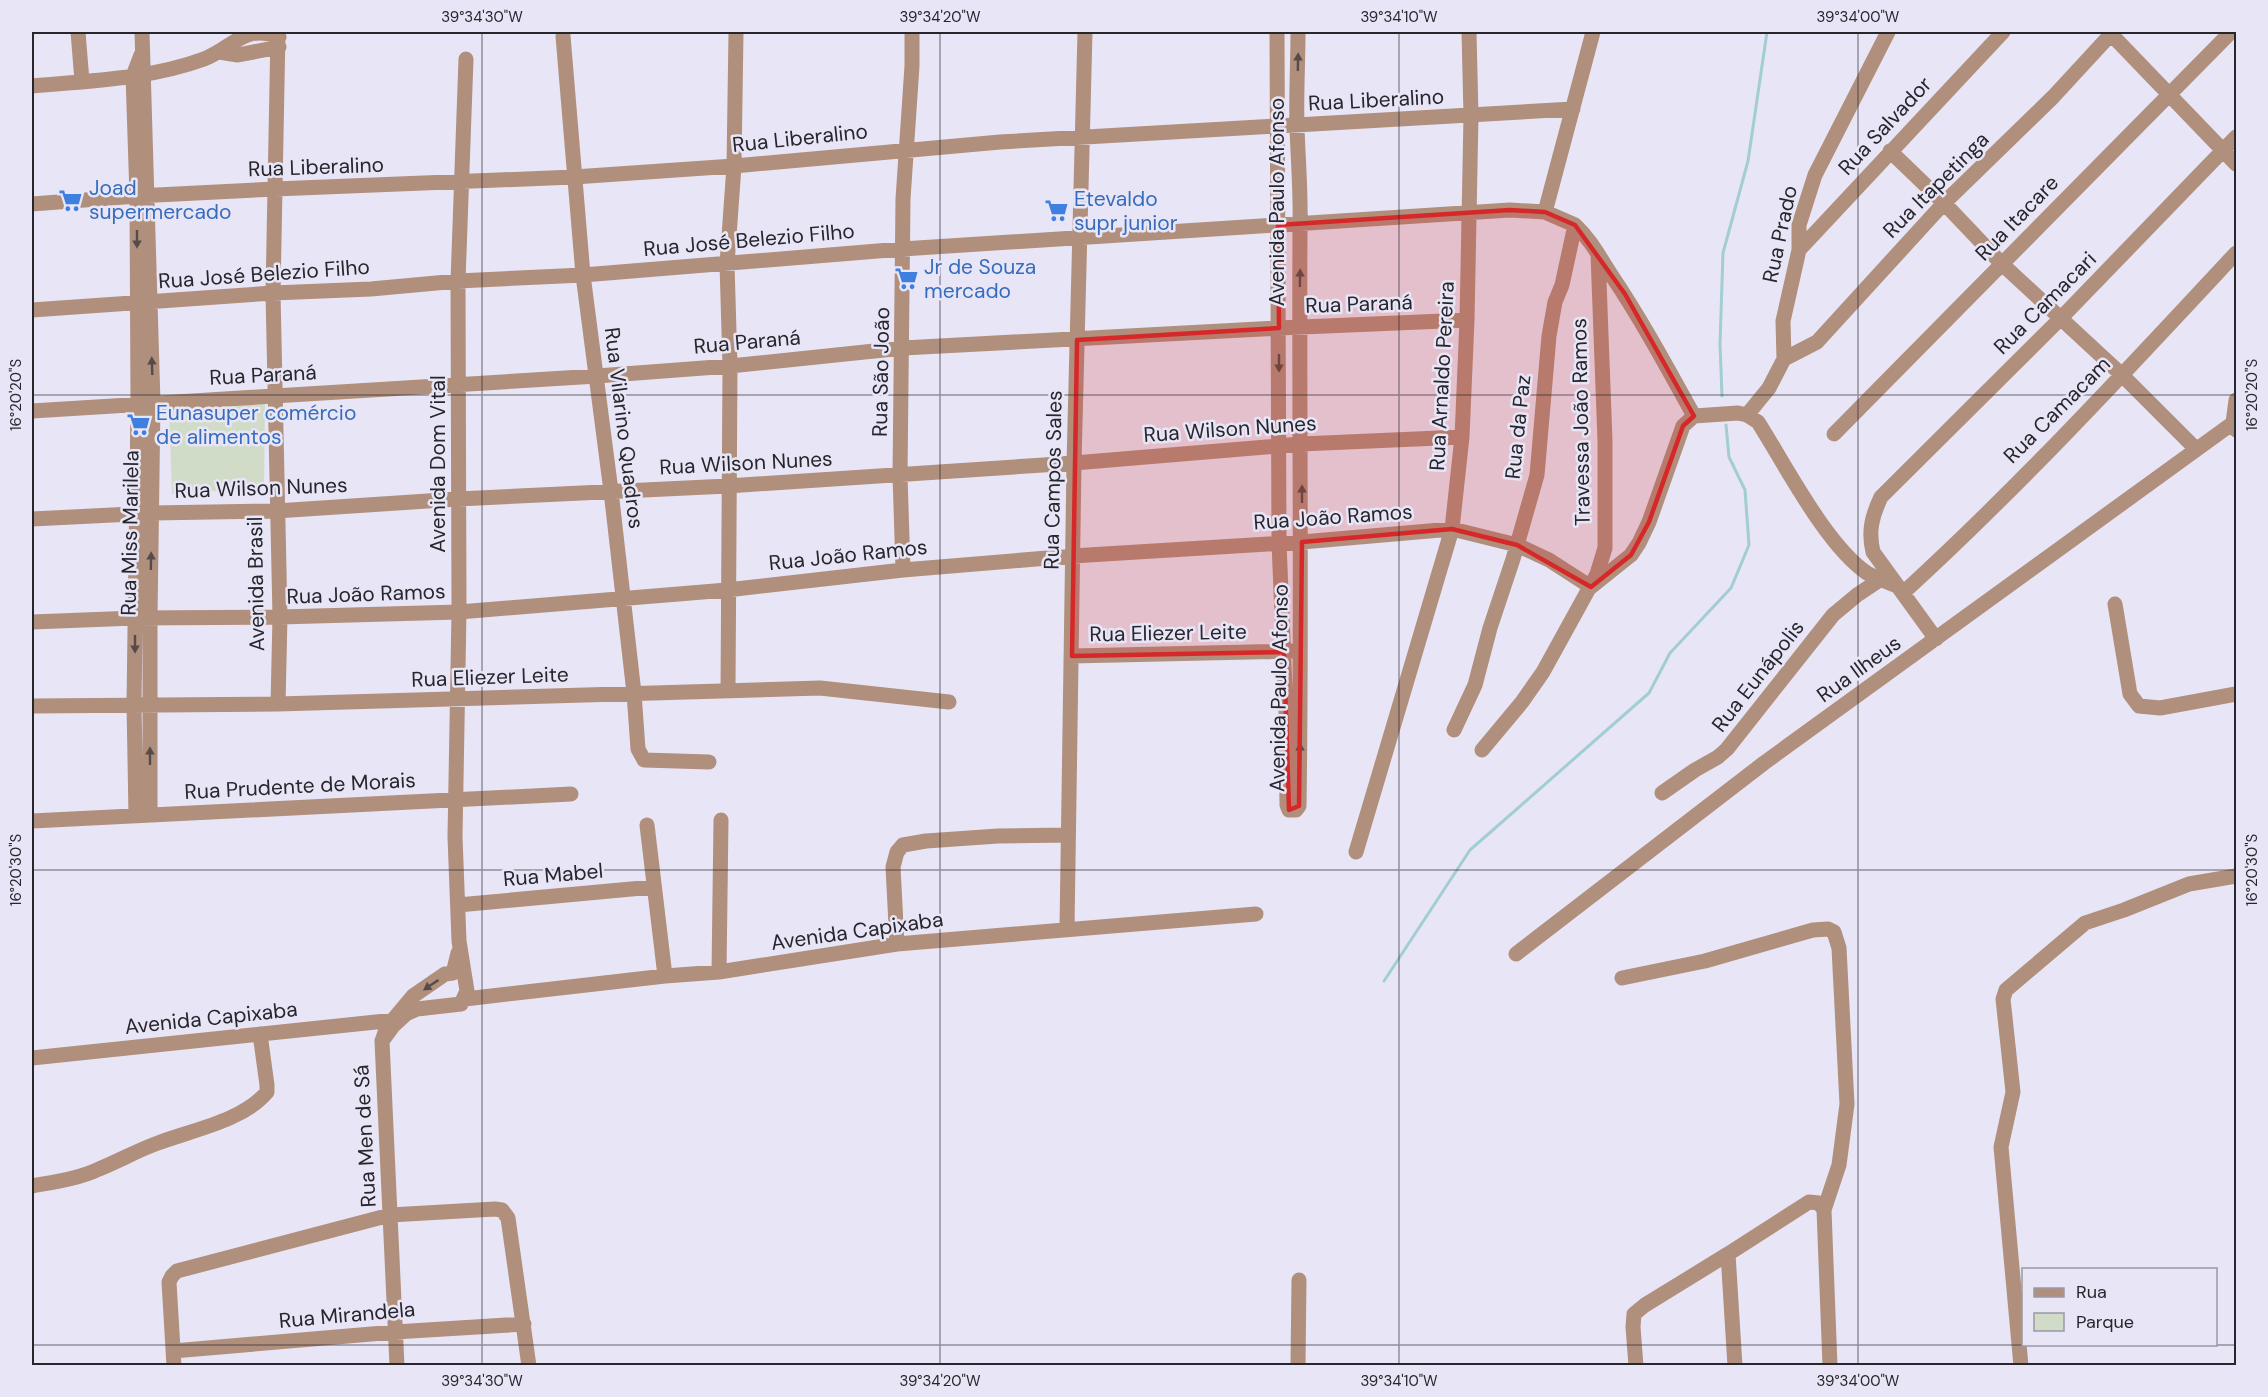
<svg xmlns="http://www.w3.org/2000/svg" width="2268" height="1397" viewBox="0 0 2268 1397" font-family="'DM Sans',sans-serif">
	<rect width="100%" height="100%" fill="#e8e6f6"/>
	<!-- green -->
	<path fill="#d0dbc8" d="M265,404L264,488L172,494L169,409Z"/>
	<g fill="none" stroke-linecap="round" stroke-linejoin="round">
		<!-- stream -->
		<path stroke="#a1cdd3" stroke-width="3" d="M1722,396L1720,344L1723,253L1748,161L1767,32
			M1384,981L1470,850L1649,693L1670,653L1731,588L1749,545L1745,490L1729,457L1726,425"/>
		<!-- minor -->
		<path stroke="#b08f7d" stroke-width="15" d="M78,32L82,81
			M142,32L153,403L150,618V814
			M1277,32L1279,543L1286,712L1287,805L1289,810H1296L1299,806C1302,613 1299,419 1300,226C1301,193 1298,160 1297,127C1296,95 1298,63 1298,32
			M2109,32L2236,164
			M563,36L583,275L611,491L634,693L638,749L644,760L709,762
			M219,52L238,55L279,47
			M32,86C88,81 150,79 204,59C233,48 244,23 279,37
			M1890,151L1944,203L2002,264L2122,375L2196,449
			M32,204L137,196L275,189L574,177L734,166L1000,142L1573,109
			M1575,225C1590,239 1599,256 1610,273C1641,319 1667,367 1694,416
			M1799,250L2003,32
			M32,310L273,293L371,289L458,281L583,275L902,249L1510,210L1545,212L1593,32
			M1784,359L1817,342L1944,203L2053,97L2113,32
			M2236,400L2233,423L2236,430
			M32,411L597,376L730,366L903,348L1279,328L1467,320
			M1747,415L1769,388L1784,359L1783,321L1799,250V225L1815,175L1888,32
			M1834,434L2231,32
			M32,519L152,513L276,511L458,499L728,486L1074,463L1301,444L1462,437
			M903,570L900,475L903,199L912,66V32
			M1903,593C2020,486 2128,369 2236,253
			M2115,604L2130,694L2139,706L2160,708L2236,694
			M32,622L135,618L280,617L459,612L727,590L903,570L1072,556L1302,542L1452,529L1517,545L1549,560L1591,587L1631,555L1639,543L1649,522L1683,426L1694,416L1738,413L1747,415L1758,422C1786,466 1826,545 1867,573C1876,578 1887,582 1897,586
			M1936,639L1873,552C1868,531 1872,516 1881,497L2061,318L2236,137
			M1072,656L1292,651
			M728,691L730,366L727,264L734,166L736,32
			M278,704L280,617L273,293L278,32
			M32,706L278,704L820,688L949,702
			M1454,730L1475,685L1490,628L1513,559L1537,475L1549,336L1555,302L1562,285L1575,225L1545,212
			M1482,750L1522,702L1543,672L1597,574L1605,548V441L1598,254
			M1662,793L1695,770L1718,757L1727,749L1833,615L1857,595L1881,579
			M136,815L134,704L138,404L137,196L133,76L141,55
			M32,821L571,794
			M647,825L665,976
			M1356,852L1452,529L1462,437L1467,320L1471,116L1469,32
			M458,905L653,887
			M1067,929L1074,463L1085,32
			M897,944L893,867L897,852L903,845L926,841L998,836L1067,835
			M1516,954L1764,763L2233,423
			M719,972L721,820
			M1622,978L1705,961L1813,930L1828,929L1834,932L1839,948L1847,1104L1839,1165L1824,1210L1830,1366
			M465,999L665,976L719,972L897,944L1256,914
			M382,1041L393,1026L406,1014L417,1009L461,1004L467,991L459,941L455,837L459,612L458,281L466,59
			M32,1058L395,1020
			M32,1186C54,1182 78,1179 99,1169C119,1161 138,1150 158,1143C192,1130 243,1121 267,1092V1085L260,1034
			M173,1351L395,1332L524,1324
			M174,1366L169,1282L172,1276L177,1271L390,1215L495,1209L502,1210L508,1218L529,1366
			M397,1366L382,1041L387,1027L413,996L445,974L453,973L458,953
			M1298,1366L1299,1280
			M1636,1366L1633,1327L1634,1314L1645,1305L1728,1254
			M1735,1366L1728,1254L1809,1202L1819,1203L1824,1210
			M2021,1366L2001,1147L2013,1092L2003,999L2006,990L2085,923L2124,910L2189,884L2236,876"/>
	</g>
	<!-- one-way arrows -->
	<defs><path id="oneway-solid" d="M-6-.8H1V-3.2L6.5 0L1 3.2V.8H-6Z" transform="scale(1.5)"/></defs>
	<g fill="#574b49">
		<use href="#oneway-solid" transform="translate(1298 62) rotate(-89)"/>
		<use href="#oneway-solid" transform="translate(137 239) rotate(90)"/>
		<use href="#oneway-solid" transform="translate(1300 278) rotate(-89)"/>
		<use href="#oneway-solid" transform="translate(1279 363) rotate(90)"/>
		<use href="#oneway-solid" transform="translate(152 366) rotate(-92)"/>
		<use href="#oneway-solid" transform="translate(1302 494) rotate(-90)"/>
		<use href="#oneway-solid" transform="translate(151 561) rotate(-89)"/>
		<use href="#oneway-solid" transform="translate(135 644) rotate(90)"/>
		<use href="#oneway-solid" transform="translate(1300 752) rotate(-89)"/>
		<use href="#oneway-solid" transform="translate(150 756) rotate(-90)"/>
		<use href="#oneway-solid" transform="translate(431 985) rotate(146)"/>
	</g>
	<!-- marked area -->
	<path fill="#d62828" fill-opacity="0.2" stroke="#d62828" stroke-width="4.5" stroke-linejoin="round" d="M1510,210L1545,212L1575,225L1625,294L1694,416L1683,426L1649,522L1631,555L1591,587L1517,545L1452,529L1302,542L1299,806L1289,810L1284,652L1072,656L1077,340L1279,328L1278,225Z"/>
	<!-- ticks -->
	<path fill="none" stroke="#27262d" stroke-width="1.5" stroke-opacity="0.45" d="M482,32V1366M940,32V1366M1399,32V1366M1858,32V1366M32,395H2236M32,870H2236M32,1345H2236"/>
	<!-- icons -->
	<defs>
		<symbol id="supermarket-bare" viewBox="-9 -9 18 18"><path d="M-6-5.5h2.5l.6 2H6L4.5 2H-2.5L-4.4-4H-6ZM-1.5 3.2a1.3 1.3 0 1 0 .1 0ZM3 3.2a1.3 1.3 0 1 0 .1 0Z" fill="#3f7fe0" stroke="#e8e6f6" stroke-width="2.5" paint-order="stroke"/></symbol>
	</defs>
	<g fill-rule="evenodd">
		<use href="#supermarket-bare" x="54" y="184" width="33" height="33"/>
		<use href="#supermarket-bare" x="1040" y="194" width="33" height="33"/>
		<use href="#supermarket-bare" x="890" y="262" width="33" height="33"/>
		<use href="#supermarket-bare" x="122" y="408" width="33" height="33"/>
	</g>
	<g text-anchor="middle" stroke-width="5" stroke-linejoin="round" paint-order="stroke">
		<!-- street labels -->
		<g font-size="21" fill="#27262d" stroke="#e8e6f6">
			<text transform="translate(1376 100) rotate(-3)" y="7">Rua Liberalino</text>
			<text transform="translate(1885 126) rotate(-47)" y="7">Rua Salvador</text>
			<text transform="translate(800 138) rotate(-6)" y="7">Rua Liberalino</text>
			<text transform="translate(316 167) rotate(-2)" y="7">Rua Liberalino</text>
			<text transform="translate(1936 185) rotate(-45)" y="7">Rua Itapetinga</text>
			<text transform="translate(1277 202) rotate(-90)" y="7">Avenida Paulo Afonso</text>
			<text transform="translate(2017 218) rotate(-46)" y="7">Rua Itacare</text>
			<text transform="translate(1780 234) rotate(-78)" y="7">Rua Prado</text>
			<text transform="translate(749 240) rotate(-5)" y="7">Rua José Belezio Filho</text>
			<text transform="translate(264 274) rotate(-4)" y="7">Rua José Belezio Filho</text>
			<text transform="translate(2045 303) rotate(-45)" y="7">Rua Camacari</text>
			<text transform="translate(1359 304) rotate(-2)" y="7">Rua Paraná</text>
			<text transform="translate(747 342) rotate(-5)" y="7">Rua Paraná</text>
			<text transform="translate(881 372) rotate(-89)" y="7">Rua São João</text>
			<text transform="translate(263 375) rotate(-3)" y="7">Rua Paraná</text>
			<text transform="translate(1442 376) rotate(-87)" y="7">Rua Arnaldo Pereira</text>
			<text transform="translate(2057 410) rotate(-45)" y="7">Rua Camacam</text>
			<text transform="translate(1581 422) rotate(-91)" y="7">Travessa João Ramos</text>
			<text transform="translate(1518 427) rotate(-84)" y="7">Rua da Paz</text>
			<text transform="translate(624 428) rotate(83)" y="7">Rua Vilarino Quadros</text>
			<text transform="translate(1230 429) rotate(-4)" y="7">Rua Wilson Nunes</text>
			<text transform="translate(746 463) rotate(-3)" y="7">Rua Wilson Nunes</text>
			<text transform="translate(438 464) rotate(-90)" y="7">Avenida Dom Vital</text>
			<text transform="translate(1053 480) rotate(-89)" y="7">Rua Campos Sales</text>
			<text transform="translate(261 488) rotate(-2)" y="7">Rua Wilson Nunes</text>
			<text transform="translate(1333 517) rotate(-4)" y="7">Rua João Ramos</text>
			<text transform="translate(130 533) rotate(-89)" y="7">Rua Miss Marilela</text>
			<text transform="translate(848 555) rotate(-6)" y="7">Rua João Ramos</text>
			<text transform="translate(256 584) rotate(-91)" y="7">Avenida Brasil</text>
			<text transform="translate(366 594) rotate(-2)" y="7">Rua João Ramos</text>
			<text transform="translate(1168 633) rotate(-1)" y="7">Rua Eliezer Leite</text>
			<text transform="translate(1859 669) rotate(-36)" y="7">Rua Ilheus</text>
			<text transform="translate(1758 676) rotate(-52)" y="7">Rua Eunápolis</text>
			<text transform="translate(490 677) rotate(-2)" y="7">Rua Eliezer Leite</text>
			<text transform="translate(1279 688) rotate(-89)" y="7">Avenida Paulo Afonso</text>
			<text transform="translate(300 786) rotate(-3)" y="7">Rua Prudente de Morais</text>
			<text transform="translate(553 875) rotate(-5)" y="7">Rua Mabel</text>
			<text transform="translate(857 931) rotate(-8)" y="7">Avenida Capixaba</text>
			<text transform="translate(211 1018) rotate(-6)" y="7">Avenida Capixaba</text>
			<text transform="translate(365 1136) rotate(-93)" y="7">Rua Men de Sá</text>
			<text transform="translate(347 1315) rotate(-5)" y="7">Rua Mirandela</text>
		</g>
		<!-- shop labels -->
		<g font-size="21" fill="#366cbe" stroke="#e8e6f6" text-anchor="start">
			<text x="89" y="195">Joad<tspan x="89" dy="24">supermercado</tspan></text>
			<text x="1074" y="206">Etevaldo<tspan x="1074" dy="24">supr junior</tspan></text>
			<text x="924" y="274">Jr de Souza<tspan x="924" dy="24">mercado</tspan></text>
			<text x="156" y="420">Eunasuper comércio<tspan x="156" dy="24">de alimentos</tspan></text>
		</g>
	</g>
	<!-- border -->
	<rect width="2268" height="1397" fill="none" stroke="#e8e6f6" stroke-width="66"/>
	<!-- legend -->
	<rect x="2022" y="1268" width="195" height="78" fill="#e8e6f6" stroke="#9b99a6" stroke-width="1.5"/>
	<rect x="2034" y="1288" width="30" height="9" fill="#b08f7d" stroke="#9b99a6" stroke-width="1.5"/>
	<text x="2076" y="1298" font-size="18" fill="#27262d">Rua</text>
	<rect x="2034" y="1313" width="30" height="18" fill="#d0dbc8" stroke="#9b99a6" stroke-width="1.5"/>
	<text x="2076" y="1328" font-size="18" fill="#27262d">Parque</text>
	<rect x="33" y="33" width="2202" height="1331" fill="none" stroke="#27262d" stroke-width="2"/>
	<g font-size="15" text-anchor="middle" fill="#27262d">
		<text x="482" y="22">39°34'30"W</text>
		<text x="940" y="22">39°34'20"W</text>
		<text x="1399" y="22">39°34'10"W</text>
		<text x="1858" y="22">39°34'00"W</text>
		<text transform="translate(16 395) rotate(-90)" y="5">16°20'20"S</text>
		<text transform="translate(2252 395) rotate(-90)" y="5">16°20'20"S</text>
		<text transform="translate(16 870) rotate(-90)" y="5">16°20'30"S</text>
		<text transform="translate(2252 870) rotate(-90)" y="5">16°20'30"S</text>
		<text x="482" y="1386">39°34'30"W</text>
		<text x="940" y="1386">39°34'20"W</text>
		<text x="1399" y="1386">39°34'10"W</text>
		<text x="1858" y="1386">39°34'00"W</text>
	</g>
</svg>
